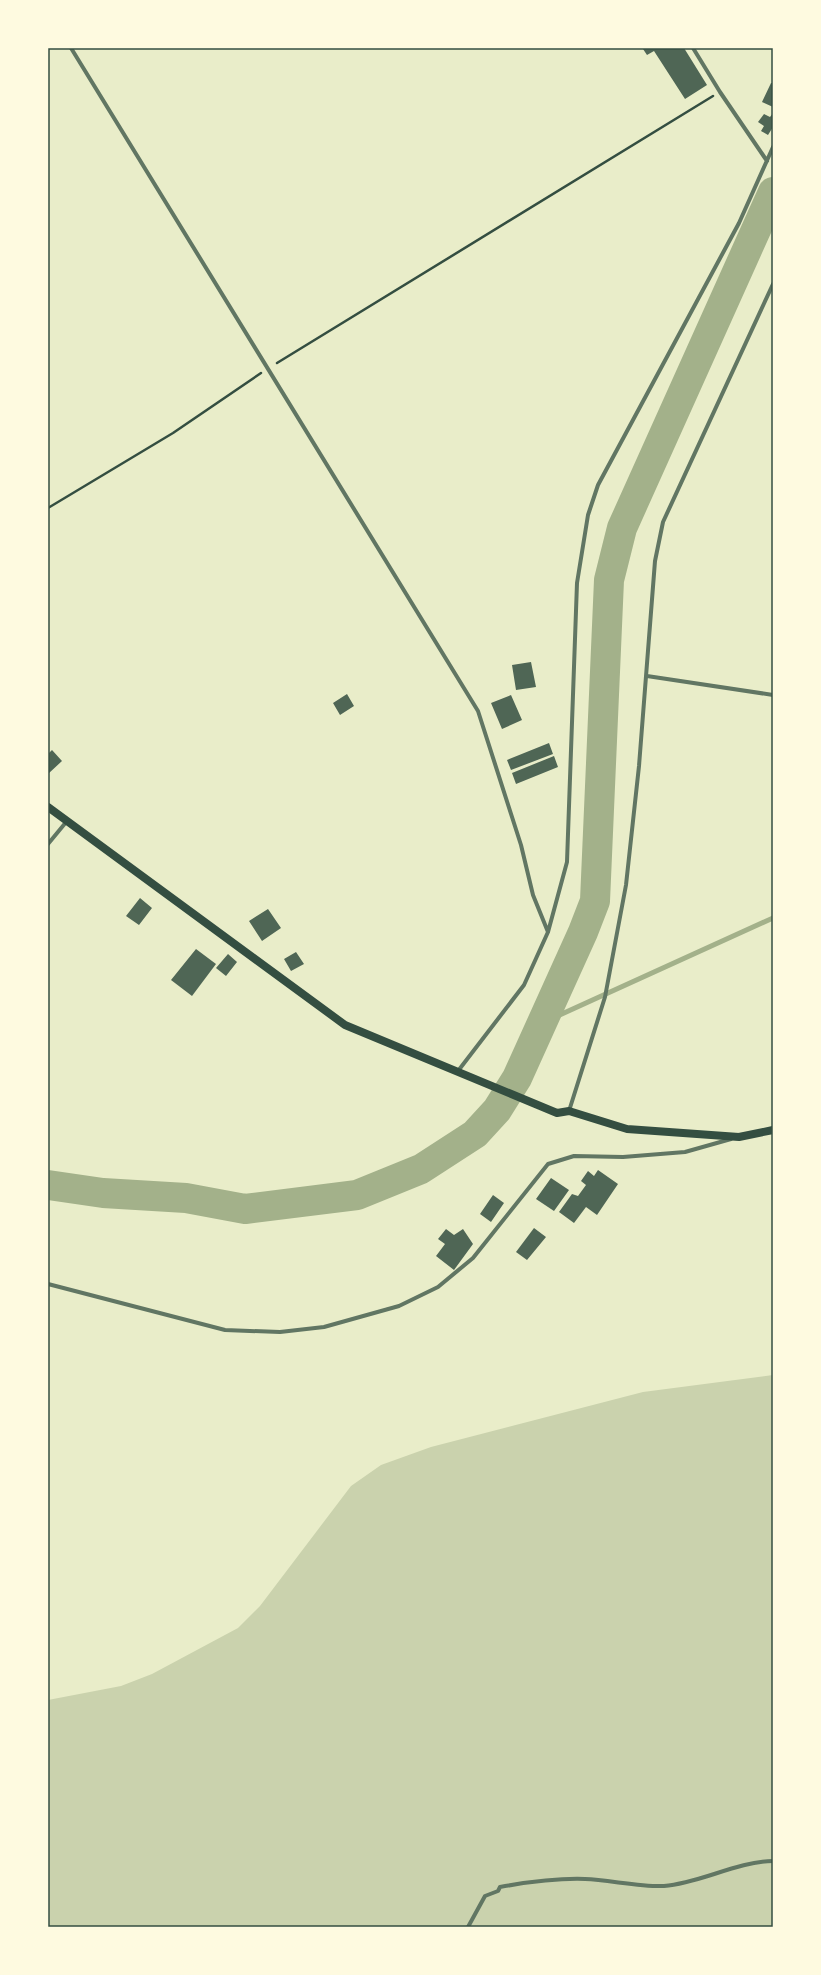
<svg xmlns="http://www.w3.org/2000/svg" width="821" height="1975" viewBox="0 0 821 1975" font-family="Rubik,sans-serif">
	<rect width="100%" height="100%" fill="#e9edc9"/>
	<!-- green -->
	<path fill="#cad2ad" d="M773,1375V1927H48V1700L121,1686L152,1674L238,1628L260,1606L351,1486L381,1465L431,1447L643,1392Z"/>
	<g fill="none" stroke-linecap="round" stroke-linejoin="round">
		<!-- stream -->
		<path stroke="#a3b18a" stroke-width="5" d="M542,1023L773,918"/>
		<!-- river -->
		<path stroke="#a3b18a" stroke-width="30" d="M48,1185L103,1193L186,1198L245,1209L357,1195L421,1169L475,1134L497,1110L517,1078L583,932L595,901L609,580L622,528L773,192"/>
	</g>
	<!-- building -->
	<path fill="#4f6655" d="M684,48L707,85L685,99L654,51L647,55L643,49Z
		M771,83H773V107L762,102Z
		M773,113V127L768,135L761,131L764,126L758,122L764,114L770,117Z
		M531,662L536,687L516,690L512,665Z
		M347,694L354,706L340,715L333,703Z
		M511,695L522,720L502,729L491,703Z
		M549,743L553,754L511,770L507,760Z
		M52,750L62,761L48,774V754Z
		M554,756L558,767L516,784L512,773Z
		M140,898L152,908L139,925L126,916Z
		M268,909L281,928L262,941L249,921Z
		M196,949L216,964L192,996L171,980Z
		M296,952L304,964L291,971L284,959Z
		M228,954L237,962L226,976L216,968Z
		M598,1170L618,1184L597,1215L586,1207L574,1223L559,1212L572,1194L578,1196L586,1185L581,1181L588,1171L594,1176Z
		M551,1178L569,1190L554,1211L536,1199Z
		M493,1195L504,1203L491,1222L480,1214Z
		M534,1228L546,1237L527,1260L516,1252Z
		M446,1229L454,1235L463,1229L473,1244L454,1270L436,1256L445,1244L438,1239Z"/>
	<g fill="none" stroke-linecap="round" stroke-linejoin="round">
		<!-- path -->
		<path stroke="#344e41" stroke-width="2.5" d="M277,363L713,96
			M48,508L173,433L261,373"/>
		<!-- minor -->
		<path stroke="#617663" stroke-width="4" d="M71,48L478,711L521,845L533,895L548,932
			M693,48L720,92L767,161
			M647,676L773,695
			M48,844L67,821
			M458,1071L524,985L548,932L567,862L577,583L588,515L598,485L739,223L773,147
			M569,1111L605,997L626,885L639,766L655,561L663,522L773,284
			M48,1284L225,1330L280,1332L324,1327L399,1306L438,1287L473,1258L548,1164L574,1156L623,1157L685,1152L731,1139
			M468,1927L485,1896L498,1891L500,1887C528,1882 556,1878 585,1879C609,1880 641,1887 664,1886C701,1883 735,1862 773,1861"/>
		<!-- secondary -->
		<path stroke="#344e41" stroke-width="8" d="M48,807L345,1025L557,1113L569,1111L627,1129L739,1137L773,1130"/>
	</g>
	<!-- border -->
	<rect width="821" height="1975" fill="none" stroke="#fefae0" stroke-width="98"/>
	<rect x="49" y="49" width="723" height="1877" fill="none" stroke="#344e41" stroke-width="1.5"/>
</svg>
